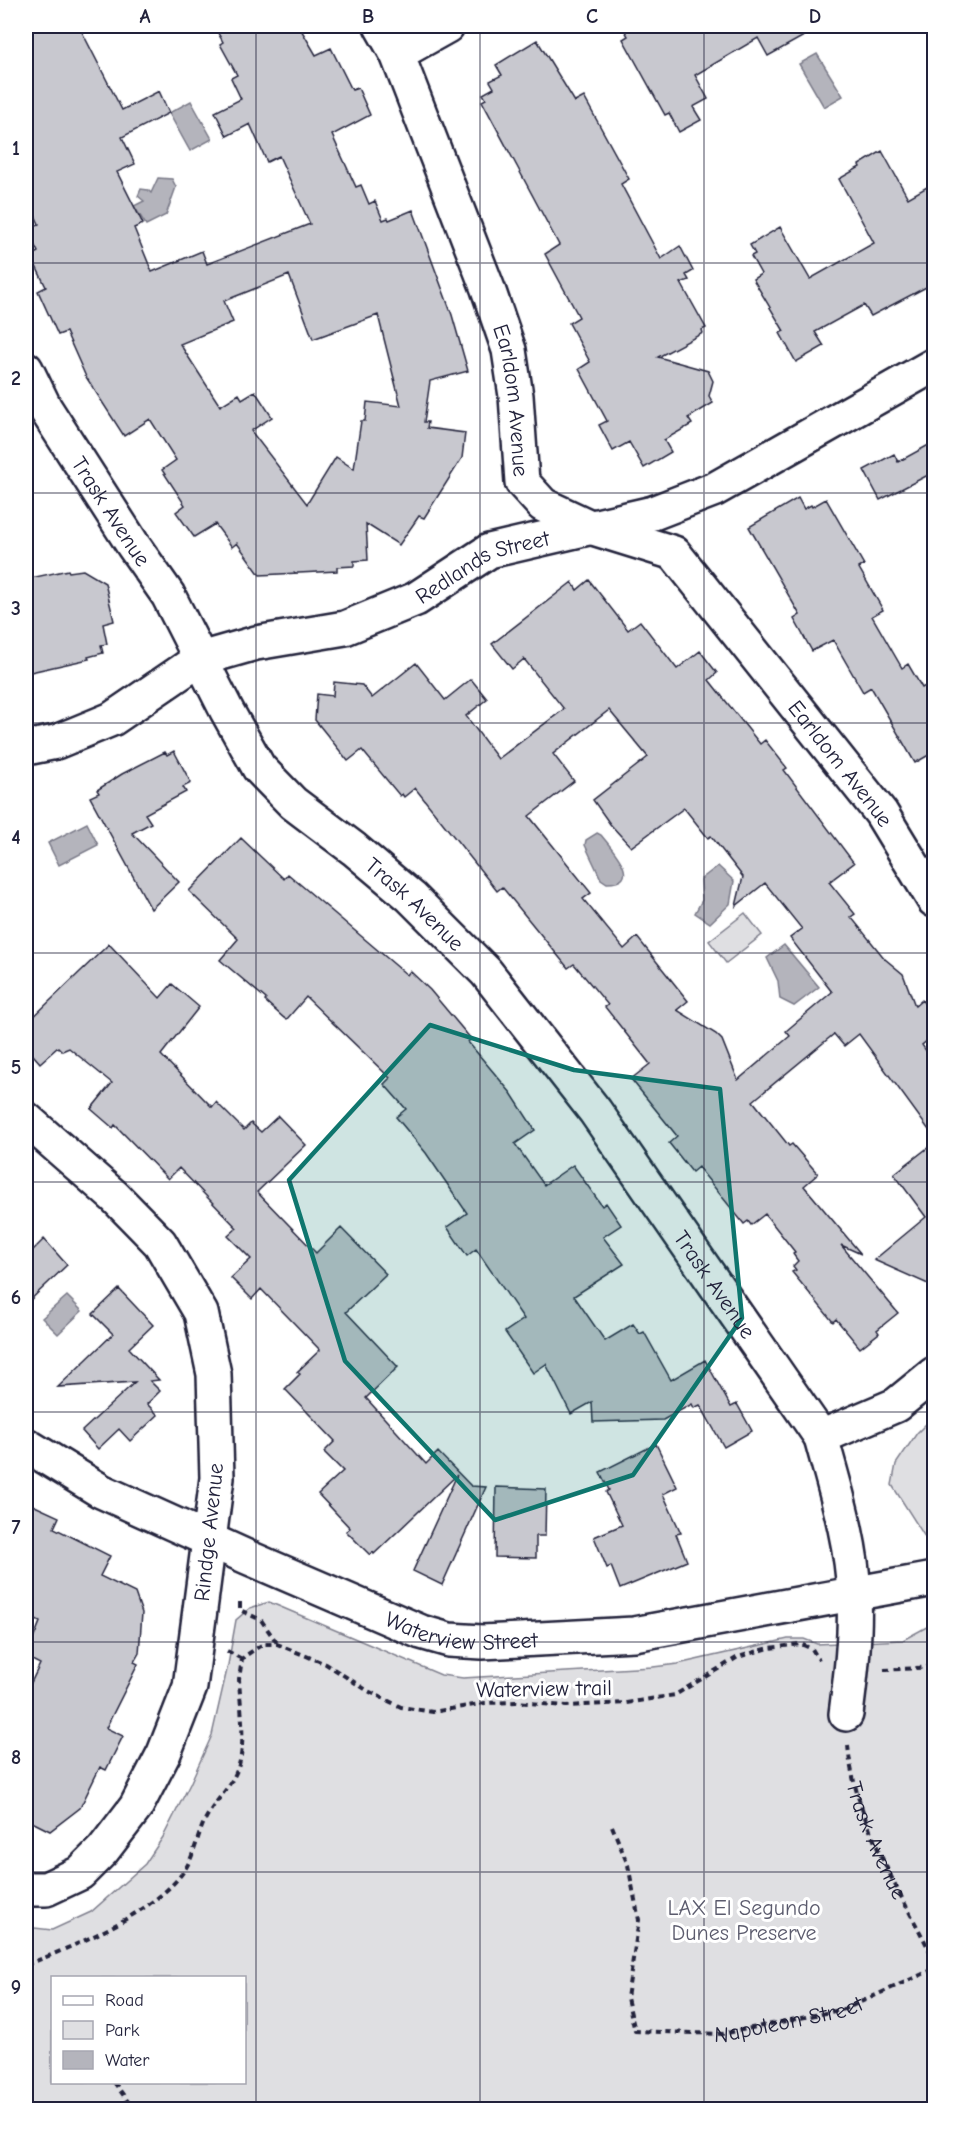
<svg xmlns="http://www.w3.org/2000/svg" width="960" height="2135" viewBox="0 0 960 2135" font-family="'Comic Neue',sans-serif">
	<rect width="100%" height="100%" fill="#fff"/>
	<filter id="ink" filterUnits="userSpaceOnUse"><feTurbulence type="fractalNoise" baseFrequency=".0167" numOctaves="2"/><feDisplacementMap in="SourceGraphic" scale="12" xChannelSelector="R" yChannelSelector="G"/><feConvolveMatrix kernelMatrix="1 2 1 2 8 2 1 2 1" color-interpolation-filters="sRGB"/></filter>
	<g filter="url(#ink)">
		<!-- green -->
		<path fill="#dfdfe2" stroke="#80808e" stroke-width="1.5" fill-rule="evenodd" d="M745,913L762,935L726,963L709,941Z
			M934,1416V1548H932L892,1485L896,1464L917,1433Z
			M269,1602L441,1675L463,1678L653,1667L678,1664L788,1639H804L817,1644L903,1640L934,1623V2109H26V1927L52,1930L91,1912L145,1864L163,1837L190,1784L212,1735L228,1665L236,1620L250,1608ZM52,1978H244V2082H52Z"/>
		<!-- water -->
		<path fill="#b4b4bc" stroke="#7a7a88" stroke-width="1.5" d="M817,54L843,96L824,107L799,64Z
			M191,101L212,139L190,151L169,113Z
			M158,178L172,179L176,187L166,215L146,225L134,206L144,201L138,196L141,189L148,190L151,193Z
			M87,823L98,845L59,865L48,843Z
			M597,833L601,835C611,848 645,883 607,883L601,879L585,845L586,840Z
			M718,866L734,881L730,904L710,923L695,913L702,900L701,879Z
			M784,945L819,987L794,1006L780,999L778,981L767,958Z
			M67,1296L82,1311L58,1334L42,1318Z"/>
		<!-- building -->
		<path fill="#c8c8cf" stroke="#22223b" stroke-width="1.5" fill-rule="evenodd" d="M26,26H79L122,110L159,91L169,113L122,137L135,164L117,172L143,224L134,228L152,272L202,251L207,264L310,224L279,156L267,162L250,124L227,136L215,112L241,99L231,78L237,75L220,44L223,42L214,26H299L316,55L331,48L352,90L358,88L370,115L332,135L356,187L361,185L369,204L375,201L383,220L388,218L389,220L413,210L452,315L468,371L430,381L424,422H428L427,428L465,433L462,458L424,518L419,516L399,545L366,524L368,560L354,561V566L337,567V571L260,575L237,543L232,547L215,524L194,537L176,512L185,505L162,470L176,460L150,419L124,436L86,377L66,332L58,335L38,291L46,287L31,256L38,252L27,230L39,224L26,196ZM289,275L313,339L378,315L401,406L367,402L365,421H361L354,469L336,457L307,504L251,431L272,417L255,391L242,399L239,394L220,406L180,344L233,322L224,301Z
			M622,26H822L768,56L758,38L695,75L708,99L693,107L701,120L679,132L669,113L665,115L623,39L628,36Z
			M537,40L575,102L584,97L629,179L621,184L661,259L680,246L693,271L686,275L689,280L681,283L706,328L702,330L703,333L658,357L708,371L713,381L709,396L713,403L688,418L692,424L664,440L671,452L644,468L629,442L613,451L599,425L607,421L579,369L590,362L569,323L579,317L545,254L559,245L482,101L486,99L483,94L494,88L490,81L502,75L496,65Z
			M882,151L908,198L934,183V283L871,316L864,305L815,332L824,346L796,362L780,333L784,331L753,279L761,274L751,256L755,254L750,245L780,227L810,279L874,243L839,179L860,167L859,165Z
			M934,442V472L880,500L864,470L894,454L898,462Z
			M798,498L804,509L811,505L812,507L826,499L864,565L859,568L883,610L872,616L902,668L908,664L922,688L934,681V752L915,763L871,687L863,692L833,640L812,651L794,619L800,615L749,527Z
			M68,570L69,572L83,570L105,583L114,621L103,624L107,644L101,645L103,653L88,657L89,659L26,673V579Z
			M589,580L628,630L640,621L677,669L700,651L717,673L709,680L760,744L765,740L787,768L784,770L854,863L829,882L855,914L851,917L885,959L903,974L915,1006L922,1000L934,1017V1035L922,1045L934,1062V1137L859,1034L844,1046L834,1034L753,1101L789,1146L792,1144L818,1174L804,1186L861,1254L841,1245L898,1313L877,1330L879,1333L860,1348L836,1319L833,1322L792,1272L796,1270L793,1266L798,1261L793,1254L795,1252L765,1214L751,1225L748,1221L744,1224L698,1167L692,1172L669,1143L677,1136L631,1079L650,1064L605,1007L608,1005L574,964L568,968L502,887L497,891L415,788L404,797L402,794L400,796L362,750L348,761L315,720L317,694L333,696L334,682L362,685L372,698L416,663L445,700L471,679L487,699L466,716L498,759L564,709L524,659L512,669L492,644L572,582L577,590ZM609,710L648,757L593,800L610,824L631,847L684,808L708,838L711,836L743,877L736,906L765,883L802,929L790,938L832,992L786,1031L790,1036L738,1080L722,1040L716,1034L677,1010L688,1001L637,937L624,949L583,899L591,893L529,816L574,781L553,754Z
			M174,751L191,783L183,787L186,792L145,814L151,823L132,833L179,882L151,909L90,797L99,793L97,790L122,774L165,752L167,755Z
			M241,838L284,879L288,874L407,975L410,971L430,990L471,1039L468,1042L511,1093L535,1130L515,1144L544,1185L573,1165L602,1206L606,1203L621,1225L603,1237L624,1264L574,1296L605,1341L633,1324L640,1334L644,1332L671,1380L705,1360L731,1407L737,1404L752,1431L724,1447L700,1405L694,1408L692,1404L663,1420L593,1422L592,1402L571,1414L546,1364L533,1373L505,1332L524,1319L476,1249L467,1256L447,1227L467,1213L426,1153L396,1117L406,1109L384,1084L390,1078L306,997L287,1019L284,1018L265,1001L266,999L220,960L238,939L189,891Z
			M109,944L160,998L172,984L199,1007L161,1055L212,1107L216,1102L244,1130L251,1123L261,1132L278,1116L306,1145L257,1192L316,1253L341,1228L386,1274L346,1312L398,1367L366,1398L426,1464L438,1452L471,1486L486,1487L442,1585L413,1571L457,1475L374,1554L373,1552L370,1555L346,1531L350,1528L318,1494L343,1471L324,1452L335,1441L285,1389L300,1374L297,1372L320,1350L261,1289L252,1299L231,1278L251,1259L228,1236L237,1228L179,1168L168,1179L115,1125L113,1128L91,1109L112,1083L69,1048L62,1051L58,1047L40,1063L26,1047V1024Z
			M934,1143V1270L928,1284L874,1260L926,1217L894,1174Z
			M44,1239L67,1265L26,1304V1257Z
			M119,1289L153,1325L129,1348L159,1380L150,1381L160,1391L147,1404L158,1415L130,1441L119,1429L98,1449L82,1431L135,1382L58,1387L113,1334L93,1314Z
			M656,1444L677,1487L663,1494L681,1533L676,1534L687,1561L620,1589L611,1566L607,1568L594,1537L622,1525L606,1492L609,1490L600,1472Z
			M496,1487L546,1489L545,1536H536V1558L495,1557Z
			M26,1502L59,1517L54,1528L110,1556L100,1576L135,1593L142,1613L139,1653L134,1662L138,1664L106,1728L123,1736L106,1770L100,1767L80,1808L50,1831L26,1819V1693L40,1664L26,1657L40,1622L26,1615Z"/>
		<g fill="none" stroke-linecap="round" stroke-linejoin="round">
			<defs>
				<g id="minor">
					<path id="s3" d="M381,26L397,54L488,289L509,350L516,396L522,482L543,505L590,527L674,553L881,813L934,900"/>
					<path d="M397,54L447,26"/>
					<path id="s4" d="M26,369L45,408L133,545L168,595L227,711L259,768L293,803L354,849L411,897L486,972L595,1111L821,1437"/>
					<path id="s5" d="M26,748L56,742L112,719L200,659L256,643L345,628L416,599L489,551L653,513L715,489L934,365"/>
					<path d="M26,1119L115,1197L160,1243L201,1313L214,1374L217,1478L190,1687L164,1753L136,1807L103,1850L80,1873L46,1889H26"/>
					<path id="s6" d="M26,1445L101,1491L247,1557L421,1632L449,1640L482,1642L634,1634L934,1579"/>
					<path d="M846,1714C851,1675 856,1634 854,1595C852,1541 835,1489 821,1437L896,1405L934,1374"/>
				</g>
			</defs>
			<!-- minor casing -->
			<use href="#minor" stroke="#22223b" stroke-width="38"/>
			<!-- path -->
			<g stroke="#22223b" stroke-width="4" stroke-dasharray="6 4.5" stroke-linecap="butt">
				<path d="M240,1602V1610L261,1620L277,1643"/>
				<path d="M227,1651L242,1659"/>
				<path d="M884,1670L934,1667"/>
				<path id="s1" d="M848,1745C854,1819 901,1894 934,1959"/>
				<path id="s2" d="M612,1826L628,1865L639,1920L627,1998L635,2031L722,2034L845,2009L934,1969"/>
				<path d="M26,1965C72,1947 161,1911 187,1866C195,1852 198,1834 205,1820C214,1802 230,1788 237,1770C247,1748 240,1703 239,1679L242,1659L245,1656L263,1644H277L326,1664L368,1691L401,1707L433,1712L485,1703L516,1702L567,1706L626,1703L675,1695L738,1657L769,1648L801,1644L812,1649L819,1660"/>
				<path d="M114,2082L134,2110"/>
			</g>
			<!-- minor -->
			<use href="#minor" stroke="#fff" stroke-width="33"/>
		</g>
	</g>
	<!-- marked area -->
	<path fill="#0f766e" fill-opacity="0.2" stroke="#0f766e" stroke-width="4.5" stroke-linejoin="round" d="M430,1025L574,1070L720,1089L742,1318L633,1475L495,1520L345,1361L289,1180Z"/>
	<!-- grid -->
	<path fill="none" stroke="#22223b" stroke-width="1.5" stroke-opacity="0.55" d="M256,26V2110M480,26V2110M704,26V2110M26,263H934M26,493H934M26,723H934M26,953H934M26,1182H934M26,1412H934M26,1642H934M26,1872H934"/>
	<g text-anchor="middle" stroke-width="6" stroke-linejoin="round" paint-order="stroke">
		<!-- street labels -->
		<g font-size="22" fill="#22223b" stroke="#fff">
			<text dy="8" stroke="none"><textPath href="#s3" startOffset="399">Earldom Avenue</textPath></text>
			<text dy="8" stroke="none"><textPath href="#s4" startOffset="166">Trask Avenue</textPath></text>
			<text dy="8" stroke="none"><textPath href="#s5" startOffset="498">Redlands Street</textPath></text>
			<text dy="8" stroke="none"><textPath href="#s3" startOffset="921">Earldom Avenue</textPath></text>
			<text dy="8" stroke="none"><textPath href="#s4" startOffset="670">Trask Avenue</textPath></text>
			<text dy="8" stroke="none"><textPath href="#s4" startOffset="1156">Trask Avenue</textPath></text>
			<text transform="translate(208 1532) rotate(-84)" y="8">Rindge Avenue</text>
			<text dy="8" stroke="none"><textPath href="#s6" startOffset="478">Waterview Street</textPath></text>
			<text transform="translate(544 1688) rotate(-1)" y="8">Waterview trail</text>
			<text dy="8" stroke="none"><textPath href="#s1" startOffset="100">Trask Avenue</textPath></text>
			<text dy="8" stroke="none"><textPath href="#s2" startOffset="366">Napoleon Street</textPath></text>
		</g>
		<!-- park labels -->
		<g font-size="22" fill="#5b5b6d" stroke="#fff">
			<text x="744" y="1915">LAX El Segundo<tspan x="744" dy="25">Dunes Preserve</tspan></text>
		</g>
	</g>
	<!-- margin -->
	<rect width="960" height="2135" fill="none" stroke="#fff" stroke-width="66"/>
	<!-- legend -->
	<rect x="51" y="1976" width="195" height="108" fill="#ffffff" stroke="#a7a7b1" stroke-width="1.5"/>
	<rect x="63" y="1996" width="30" height="9" fill="#ffffff" stroke="#a7a7b1" stroke-width="1.5"/>
	<text x="105" y="2006" font-size="18" fill="#22223b">Road</text>
	<rect x="63" y="2021" width="30" height="18" fill="#dfdfe2" stroke="#a7a7b1" stroke-width="1.5"/>
	<text x="105" y="2036" font-size="18" fill="#22223b">Park</text>
	<rect x="63" y="2051" width="30" height="18" fill="#b4b4bc" stroke="#a7a7b1" stroke-width="1.5"/>
	<text x="105" y="2066" font-size="18" fill="#22223b">Water</text>
	<rect x="33" y="33" width="894" height="2069" fill="none" stroke="#22223b" stroke-width="2"/>
	<g font-size="20" text-anchor="middle" font-weight="bold" fill="#22223b">
		<text x="145" y="23">A</text>
		<text x="368" y="23">B</text>
		<text x="592" y="23">C</text>
		<text x="815" y="23">D</text>
		<text x="16" y="155">1</text>
		<text x="16" y="385">2</text>
		<text x="16" y="615">3</text>
		<text x="16" y="844">4</text>
		<text x="16" y="1074">5</text>
		<text x="16" y="1304">6</text>
		<text x="16" y="1534">7</text>
		<text x="16" y="1764">8</text>
		<text x="16" y="1994">9</text>
	</g>
</svg>
